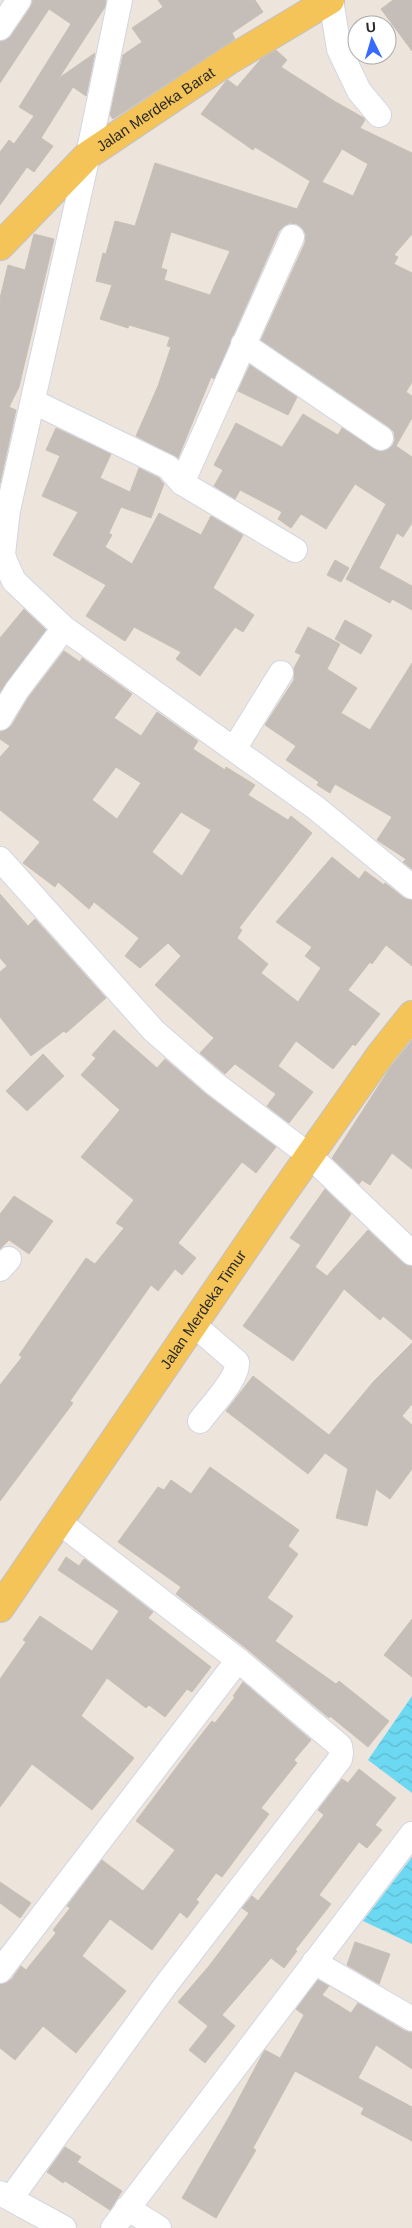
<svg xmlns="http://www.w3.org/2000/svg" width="412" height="2228" viewBox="0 0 412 2228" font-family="Helvetica,sans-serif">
	<defs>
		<pattern id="water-waves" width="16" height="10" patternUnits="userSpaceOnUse" patternTransform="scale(1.25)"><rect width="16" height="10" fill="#6cd8f1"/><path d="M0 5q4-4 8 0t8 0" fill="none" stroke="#5ebacf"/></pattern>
	</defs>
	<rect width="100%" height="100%" fill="#ede4dc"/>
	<!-- water -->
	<path fill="url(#water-waves)" d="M412,1696V1793L368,1760Z
		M412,1857V1944L363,1921Z"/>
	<!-- building -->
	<path fill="#c5beb8" stroke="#c8c0b5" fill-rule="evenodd" d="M33,0H106L105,7L59,78L95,53L86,96L73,87L41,138L53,146L34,172L27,167L0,205V152L9,140L14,144L34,116L19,107L71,24L49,9L0,83V42L6,40L11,36L30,8Z
		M158,0H255L263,12L232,33L235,39L113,119L110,115L123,55L142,42L132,28L163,7Z
		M393,0H412V51L381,9Z
		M276,50L287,60L281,67L334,101L364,118L365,120L360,128L412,153V234L394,255L398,257L394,264L412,273V382L406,392L412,396V418L396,446L412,457V523L403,537L397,533L379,568L412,586V610L392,599L390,603L346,579L386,504L355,484L326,529L301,514L291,528L278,519L282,512L240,490L235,499L214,486L223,470L214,465L236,423L282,447L303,414L338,435L342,428L380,452L387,450L393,445L395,440L394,432L389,427L261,340L305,243L306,235L303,229L297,224L290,223L284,226L279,231L214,379L211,377L178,458L136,436L158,386L171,347L167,346L170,337L129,325L128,328L100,319L112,285L96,281L103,253L106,254L115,221L135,226L155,163L297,209L310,181L255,147L253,150L201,114L226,81L228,80L237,87L261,59ZM342,149L368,164L353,196L322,182ZM171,232L230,251L210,295L164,280L167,270L161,268Z
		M34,234L54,239L19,387L9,407L16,410L0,483V298L8,265L25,270Z
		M250,365L297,397L288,415L238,391Z
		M56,428L111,454L100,478L130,492L139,468L159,478L164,484L151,518L121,507L109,533L112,535L105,547L132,564L159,513L201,535L211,516L243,535L213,588L254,615L243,632L235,627L200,676L176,659L181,652L134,627L125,641L86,616L106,585L53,555L78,512L42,496L60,456L46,450Z
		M335,560L349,568L341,582L327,575Z
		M24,609L46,630L0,692V638Z
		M345,620L372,635L361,654L335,639Z
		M308,627L340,644L327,669L357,688L341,713L370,730L412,663V869L403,862L406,859L377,840L392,817L335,784L330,793L317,785L319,782L286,760L296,746L265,725L294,680V668L301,655L295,652Z
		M64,651L80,662L82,658L132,694L114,718L141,736L157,712L198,741L193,749L225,770L226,767L255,785L248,795L288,820L291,816L312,833L239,928L242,930L237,938L268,964L261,973L298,1002L321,968L305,956L312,947L276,922L332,857L359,879L365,871L384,885L385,883L404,898L412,900V966L386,945L372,964L370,962L348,990L380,1014L355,1046L353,1044L333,1069L296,1041L278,1066L313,1092L289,1123L267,1106L276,1094L235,1064L225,1074L200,1053L214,1038L155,985L181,956L168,943L140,968L125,956L139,938L94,902L89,909L58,882L55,887L23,863L40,842L0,810V757L10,746L0,739V732L6,730L12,725L28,698ZM116,767L141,783L117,819L92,800ZM181,812L211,830L182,876L152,852Z
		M0,894L28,926L35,919L106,998L66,1033L64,1031L31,1056L0,1017V972L7,966L0,958Z
		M114,1030L157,1068L165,1059L207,1095L276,1147L256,1173L242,1162L178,1243L196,1258L182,1275L175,1269L158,1291L151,1285L70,1401L73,1403L0,1501V1385L22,1357L19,1355L86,1258L95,1264L124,1228L116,1223L134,1200L81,1157L120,1110L81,1075L96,1058L92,1055Z
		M412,1040V1169L392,1153L370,1185L362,1180L359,1184L332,1158L392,1065Z
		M43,1054L64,1076L27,1111L6,1091Z
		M325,1189L351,1214L315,1267L327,1276L368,1230L403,1263L412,1266V1340L383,1316L380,1320L344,1289L293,1361L243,1326L301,1245L290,1238Z
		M14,1196L53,1221L29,1254L9,1240L0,1249V1214Z
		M412,1343V1404L402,1416L412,1425V1469L390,1499L376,1489L367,1526L336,1518L348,1469L325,1453L308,1474L226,1411L253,1376L329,1435L374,1381Z
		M210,1467L299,1530L288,1546L298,1554L267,1598L293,1616L275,1641L336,1684L339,1681L389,1721L368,1747L330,1716L329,1718L247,1649L176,1594L181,1587L118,1542L158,1487L164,1490L171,1480L191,1494Z
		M66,1557L79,1566L84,1559L86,1560L153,1612L148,1618L211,1667L192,1692L187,1689L165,1717L149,1705L146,1708L107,1678L81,1716L134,1758L92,1810L32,1764L0,1807V1679L26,1642L23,1640L40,1616L92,1651L119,1611L58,1570Z
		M412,1619V1677L384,1655Z
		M243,1682L311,1740L294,1760L297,1763L261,1808L269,1814L222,1877L216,1873L196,1900L199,1902L187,1918L180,1912L152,1950L110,1919L82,1956L126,1991L76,2053L43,2026L15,2060L0,2048V1984L11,1980L21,1966L26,1970L56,1933L53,1930L70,1908L67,1906L102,1860L143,1891L175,1850L136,1821L194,1744L212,1721L215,1723L235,1697L233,1696Z
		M359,1769L396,1798L375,1825L382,1830L367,1848L359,1842L319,1895L331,1904L295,1950L297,1951L284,1968L271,1958L222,2015L235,2026L205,2063L189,2050L208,2026L178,2002L209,1966L249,1913L242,1908L252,1896L258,1901L324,1815L318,1810L342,1779L348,1783Z
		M0,1882L31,1903L20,1918L0,1903Z
		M355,1942L390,1954L379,1984L347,1965Z
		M318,1980L329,1986L322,1995L351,2013L358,2003L405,2031L412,2033V2069L376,2045L358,2078L412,2107V2141L361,2114L364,2108L295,2071L253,2148L256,2150L216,2218L182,2198L229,2117L263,2053L265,2050L280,2058L304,2015L296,2009Z
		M65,2147L81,2157L77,2162L122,2191L110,2210L65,2181L63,2183L47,2172Z"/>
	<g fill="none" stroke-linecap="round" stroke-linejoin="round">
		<defs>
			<path id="minor" d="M120,0L88,155L8,510L3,554L5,561L14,581L64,628L316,808L412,887
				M331,0L339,49L359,91L379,115
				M0,28L19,0
				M292,237L182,483L295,550
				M243,344L381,438
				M34,402L168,467L182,483
				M0,718L17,690L64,628
				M234,749L281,673
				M0,859L154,1031L215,1084L310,1156L412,1253
				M0,1269L9,1259
				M193,1324L237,1362C239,1378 210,1407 200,1421
				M314,1962L412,2019
				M0,1971L238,1660
				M0,2193L64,2228
				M11,2198L165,1986L340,1759L341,1753L340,1746L238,1660L59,1522
				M127,2208L159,2228
				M113,2228L412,1834"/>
			<g id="major">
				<path id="s1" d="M0,246L88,155L228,61L330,0"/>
				<path id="s2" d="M0,1608L274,1206L381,1054L412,1015"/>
			</g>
		</defs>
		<!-- minor casing -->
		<use href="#minor" stroke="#d1d6e3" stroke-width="26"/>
		<!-- major casing -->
		<use href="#major" stroke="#c3c3c3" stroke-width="30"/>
		<!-- minor -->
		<use href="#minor" stroke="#fff" stroke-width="24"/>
		<!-- major -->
		<use href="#major" stroke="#f4c459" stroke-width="28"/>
	</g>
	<g text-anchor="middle" stroke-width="5" stroke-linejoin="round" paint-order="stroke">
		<!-- street labels -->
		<g font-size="15" fill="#2a2a2a" stroke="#fff">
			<text dy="5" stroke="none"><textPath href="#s1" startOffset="208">Jalan Merdeka Barat</textPath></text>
			<text dy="5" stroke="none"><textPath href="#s2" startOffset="361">Jalan Merdeka Timur</textPath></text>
		</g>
	</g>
	<!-- north arrow -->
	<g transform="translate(372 40) rotate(355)"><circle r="24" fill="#ffffff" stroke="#aaaaaa"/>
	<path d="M0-4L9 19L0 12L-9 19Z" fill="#376bfe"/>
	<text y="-8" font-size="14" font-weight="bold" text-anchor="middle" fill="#2a2a2a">U</text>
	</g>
</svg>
